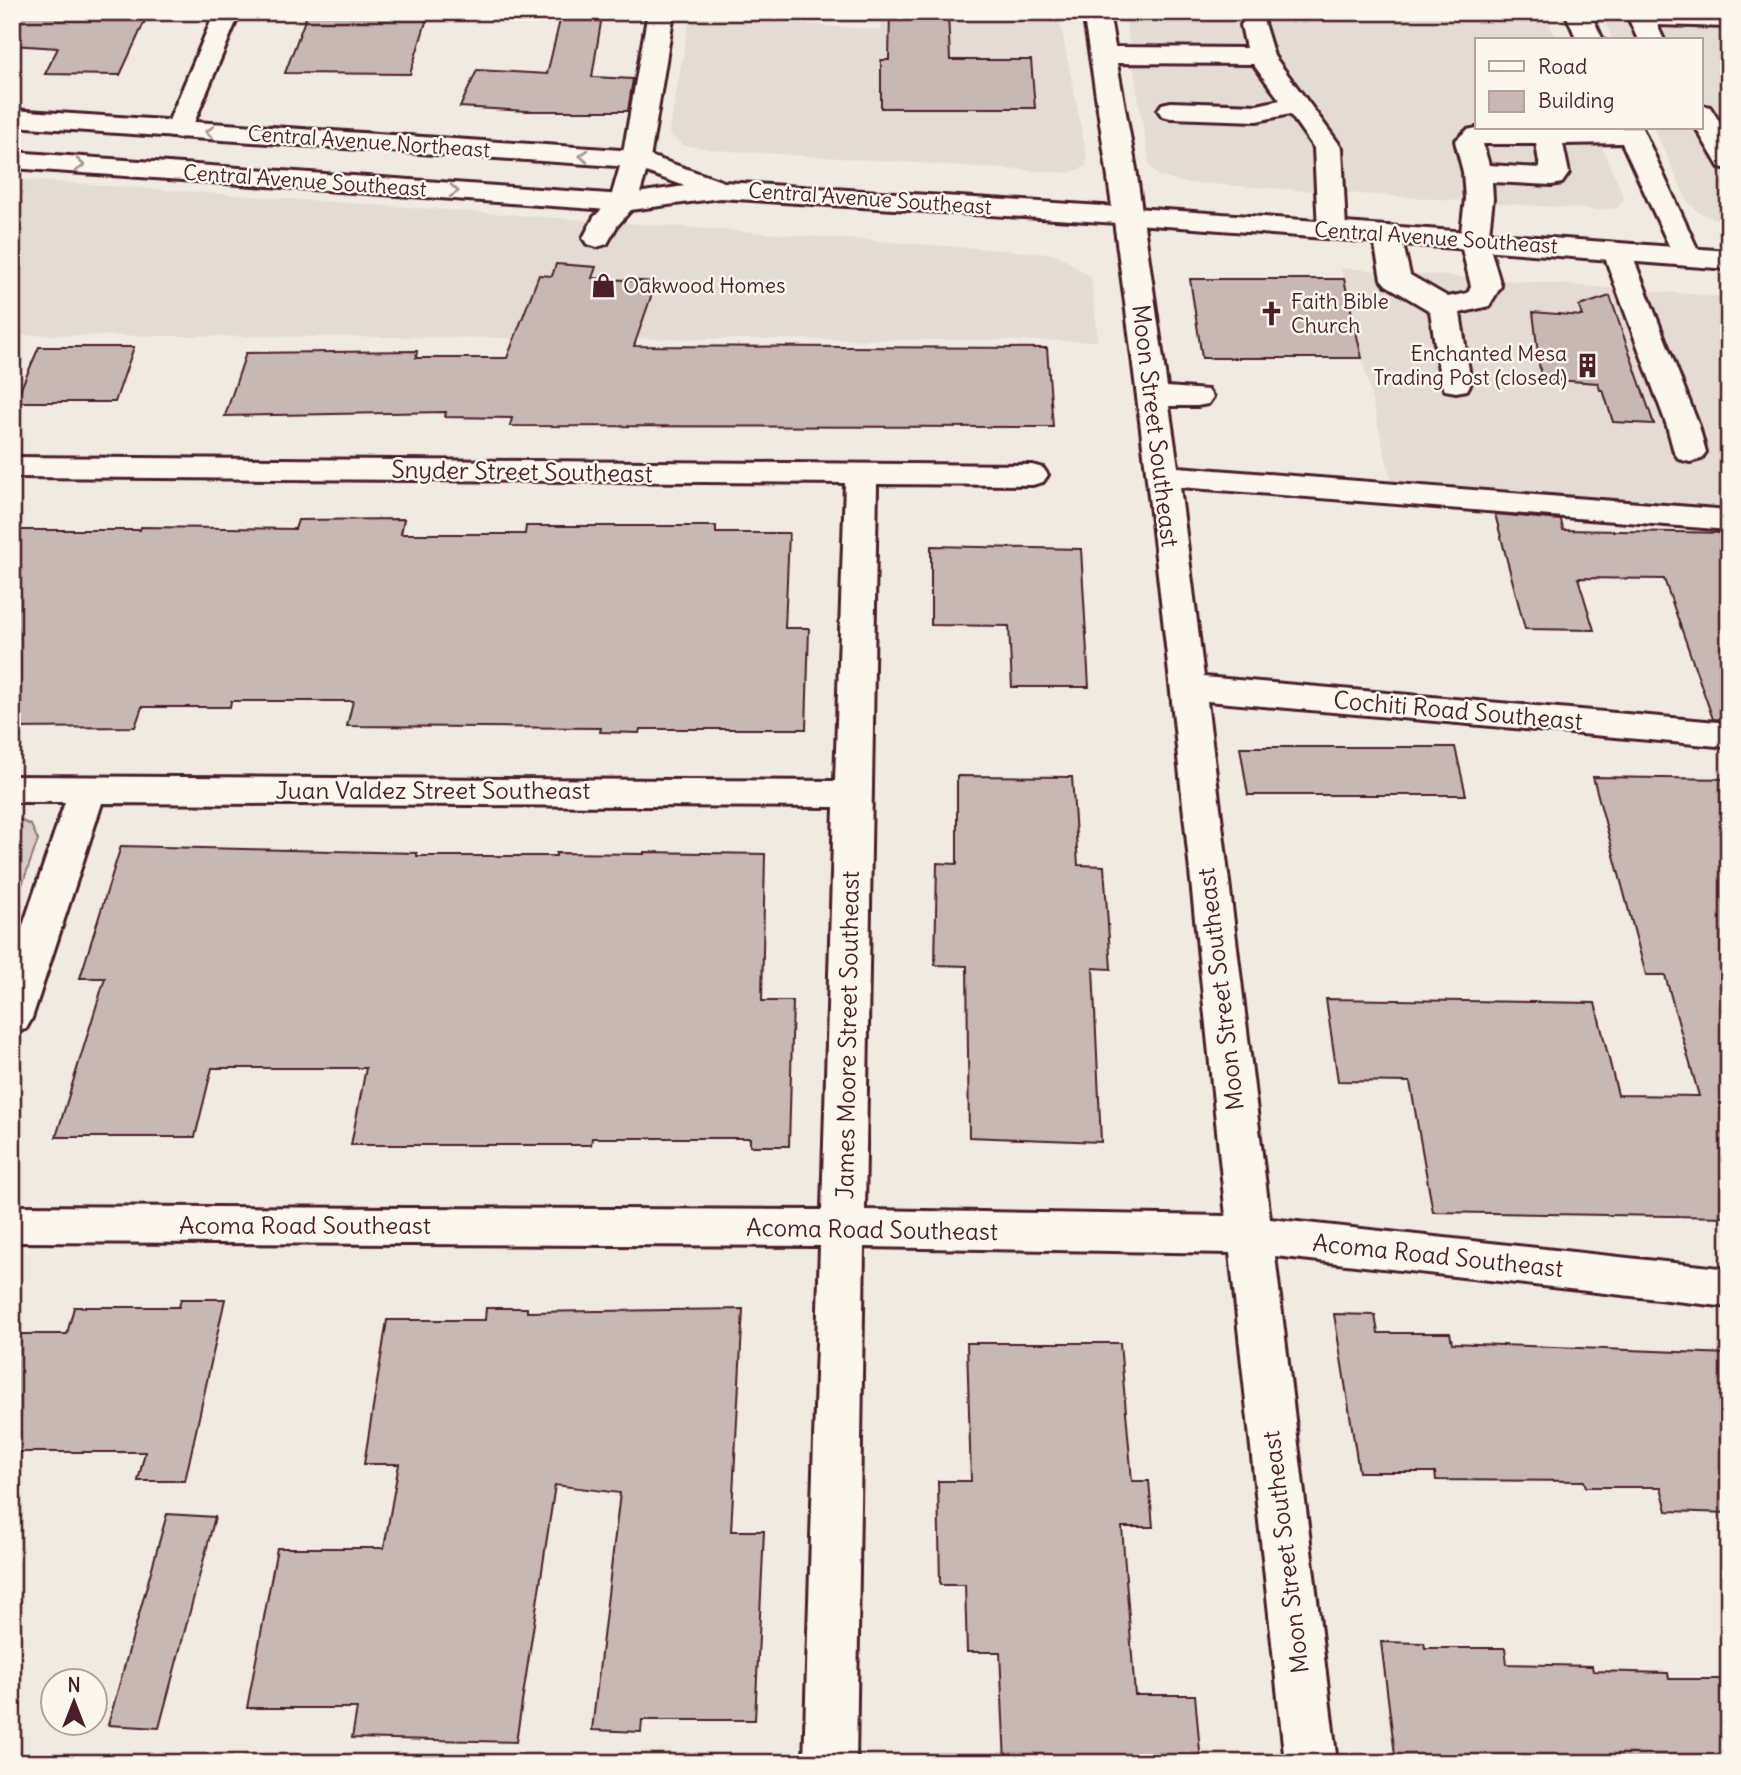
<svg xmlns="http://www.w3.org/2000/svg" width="1741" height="1775" viewBox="0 0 1741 1775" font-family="Delius,sans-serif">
	<rect width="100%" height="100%" fill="#f0eae0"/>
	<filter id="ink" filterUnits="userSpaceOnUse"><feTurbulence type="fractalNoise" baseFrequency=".0143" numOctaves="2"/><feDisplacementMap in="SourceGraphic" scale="14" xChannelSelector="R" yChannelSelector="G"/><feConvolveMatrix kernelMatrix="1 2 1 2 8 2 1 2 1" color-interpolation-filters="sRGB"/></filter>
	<g filter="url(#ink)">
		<!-- built -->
		<path fill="#e4dbd2" d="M881,12H1058L1087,158L1085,167L1068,173L716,150L682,145L669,133L690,16L880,30Z
			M1124,12H1544L1557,40H1477V128H1594L1624,198L1618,208L1601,210L1180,182L1159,176L1150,167Z
			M1600,12H1729V220L1714,219L1698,212L1688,202L1654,128H1701V40H1613Z
			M12,179L1056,254L1091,277L1098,341L12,335Z
			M1341,268L1729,297V509L1392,484Z"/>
		<!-- green -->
		<path fill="#d8ccc6" stroke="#917678" stroke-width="2" d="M12,816L31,825L38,840L12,913Z"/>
		<!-- building -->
		<path fill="#c8b8b3" stroke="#4a1f2b" stroke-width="2" d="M12,12H149L120,75L45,74L58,48L12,45Z
			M308,12H429L410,74L285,73Z
			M890,12H948L950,60H1031L1035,108H881V60H889Z
			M561,16H602L592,77L633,79L628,111H527L460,107L477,70L547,74Z
			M556,264L596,267L592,278L656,282L634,346L1047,348L1053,427L510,426L512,418L445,417L446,412L225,416L246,353L417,351L416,358H507L539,275L552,276Z
			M1190,279H1344L1362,358H1202Z
			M1610,296L1626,343L1654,424L1613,422L1603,390H1600L1598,383L1541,379L1533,312L1582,316L1579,306Z
			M39,347H134L115,402H15Z
			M1495,514L1561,520L1563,530L1729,533V720L1713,719L1664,579L1578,578L1594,630L1525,629Z
			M404,519L401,534H525L526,526H716V533H789L785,628H809L806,729H640L639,733L600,732L601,728L347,726L353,701H231L230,707H142L135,727L12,728V530H140L141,527L295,529L298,520Z
			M931,546L1081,549L1089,687H1012L1009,626L931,625Z
			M1240,747H1455L1466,795H1248Z
			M957,776L1072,777L1078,865L1104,866L1111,969L1093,968L1101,1142L969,1137L967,966L935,965L937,863L957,864Z
			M1593,777L1729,779V1217L1433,1212L1410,1082L1338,1081L1326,999L1595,1003L1618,1095L1699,1096L1665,975H1646Z
			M121,846L417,853V856H556V853L644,854V852L765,854L762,1001H793L789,1146H750V1138H592L591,1145H351L366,1068H212L195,1137H56L105,978H80Z
			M181,1299H225L185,1481H138L145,1452H12V1334H67L74,1307H179Z
			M486,1308H527V1312L743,1309L731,1531H764L755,1720H642L641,1732L592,1730L620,1493L555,1485L516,1742L352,1738L357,1708H247L277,1548H384L399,1464H364L387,1320H485Z
			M1334,1314L1375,1315L1378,1333H1450L1452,1343L1729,1354V1513L1667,1511L1661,1487H1586L1584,1481L1436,1480L1435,1472H1359Z
			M967,1343H1120L1132,1481H1149L1153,1527H1122L1135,1695H1195L1201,1763H1005L1000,1652H967L965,1585H940L938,1481H971Z
			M167,1514L215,1517L159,1728L108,1725Z
			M1381,1642L1424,1643L1425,1648H1505L1507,1664L1592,1666L1593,1671L1668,1673L1669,1679H1729V1763H1396Z"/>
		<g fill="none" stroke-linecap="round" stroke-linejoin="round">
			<defs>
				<path id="minor" d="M215,12H240L191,130L188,136L178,138L168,136L165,130Z
					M648,12H674L650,159L637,203L617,226L607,244L597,247L587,244L583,238L594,217L610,201L622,159Z
					M1083,12H1109L1115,47L1246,48L1241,25L1245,20L1254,17L1263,20L1274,56L1342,148L1346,230L1342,236L1332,239L1322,236L1318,230L1314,148L1290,114L1257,121L1171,118L1162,116L1158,110L1162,104L1171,102L1257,105L1280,100L1253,64L1117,63L1136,169L1167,387L1208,390L1213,397L1208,404L1197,406H1169L1178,467L1729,510V530L1180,487L1204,677L1729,723V747L1207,701L1270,1219L1729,1269V1307L1275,1256L1337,1763H1285L1230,1253L864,1247L856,1763H804L820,1246L12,1242V1206L822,1210L834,807L102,803L32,1018L26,1029L12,1033V958L65,802H12V776L835,781L845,483L12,477V457L1032,465L1043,468L1048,475L1043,482L1032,485L877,484L865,1210L1226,1216C1183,814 1147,412 1083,12Z
					M1565,12H1590L1603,40H1577Z
					M1632,12H1729V27L1657,25L1664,40H1638L1628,17Z
					M1701,105L1710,107L1729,137V169L1719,167L1696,128H1701Z
					M1477,128H1642L1701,257L1697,263L1687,266L1677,263L1622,143L1563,144L1569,173L1562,183L1552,185L1492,182L1493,199L1488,241L1501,286L1489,306L1460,313L1471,383L1467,390L1456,392L1445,390L1441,383L1430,311L1386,285L1381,279L1373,235L1377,229L1387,226L1397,229L1401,235L1410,275L1448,297L1468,293L1471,286L1460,241L1465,199L1463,172L1455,141L1467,130ZM1483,144H1536L1540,168L1489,165Z
					M1617,243L1627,246L1631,252L1699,426L1706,452L1701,459L1690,462L1679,459L1674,452L1667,426L1603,252L1607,246Z"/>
				<path id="major" d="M12,110L636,151L724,182L1181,211L1729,251V269L1181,227L720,198L623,211L12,168V152L623,195L685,186L632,167L12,126Z"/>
			</defs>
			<!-- minor casing -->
			<use href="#minor" stroke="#4a1f2b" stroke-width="6"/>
			<!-- major casing -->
			<use href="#major" stroke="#4a1f2b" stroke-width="6"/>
			<!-- minor -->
			<use href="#minor" fill="#fbf7ec" fill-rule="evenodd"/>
			<!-- major -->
			<use href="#major" fill="#fbf7ec" fill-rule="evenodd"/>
		</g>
		<!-- one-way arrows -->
		<defs><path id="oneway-chevron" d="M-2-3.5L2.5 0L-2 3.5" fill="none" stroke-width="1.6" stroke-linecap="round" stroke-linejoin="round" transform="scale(1.75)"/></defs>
		<g stroke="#ab9695">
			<use href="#oneway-chevron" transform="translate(210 132) rotate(-176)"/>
			<use href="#oneway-chevron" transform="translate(584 156) rotate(-176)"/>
			<use href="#oneway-chevron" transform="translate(80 165) rotate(4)"/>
			<use href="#oneway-chevron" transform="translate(454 191) rotate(4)"/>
		</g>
	</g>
	<!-- icons -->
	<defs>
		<symbol id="shop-bare" viewBox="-9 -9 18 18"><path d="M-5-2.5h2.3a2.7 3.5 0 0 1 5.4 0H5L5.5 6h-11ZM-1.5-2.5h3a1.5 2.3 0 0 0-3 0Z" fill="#4a1f2b" stroke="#fbf7ec" stroke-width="2.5" paint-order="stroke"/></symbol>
		<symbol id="church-bare" viewBox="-9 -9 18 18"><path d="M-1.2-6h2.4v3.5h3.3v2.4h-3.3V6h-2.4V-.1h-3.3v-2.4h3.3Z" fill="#4a1f2b" stroke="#fbf7ec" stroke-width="2.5" paint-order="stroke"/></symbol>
		<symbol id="building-bare" viewBox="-9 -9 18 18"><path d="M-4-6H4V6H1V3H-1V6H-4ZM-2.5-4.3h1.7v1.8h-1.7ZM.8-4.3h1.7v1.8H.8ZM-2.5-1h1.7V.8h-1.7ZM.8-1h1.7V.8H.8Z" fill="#4a1f2b" stroke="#fbf7ec" stroke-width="2.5" paint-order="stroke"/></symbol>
	</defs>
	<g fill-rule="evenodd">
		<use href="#shop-bare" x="586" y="268" width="35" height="35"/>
		<use href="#church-bare" x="1254" y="296" width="35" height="35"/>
		<use href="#building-bare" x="1570" y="348" width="35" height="35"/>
	</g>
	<g text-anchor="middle" stroke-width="5" stroke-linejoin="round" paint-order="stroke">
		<!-- far-street labels -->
		<g font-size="21" fill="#4a1f2b" stroke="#fbf7ec">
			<text transform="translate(369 142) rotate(4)" y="7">Central Avenue Northeast</text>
			<text transform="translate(305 181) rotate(4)" y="7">Central Avenue Southeast</text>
			<text transform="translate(870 199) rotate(4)" y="7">Central Avenue Southeast</text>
			<text transform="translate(1436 238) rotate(4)" y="7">Central Avenue Southeast</text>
		</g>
		<!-- far-poi labels -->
		<g font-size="21" fill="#4a1f2b" stroke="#fbf7ec" text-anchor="start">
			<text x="623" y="293">Oakwood Homes</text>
			<text x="1291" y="309">Faith Bible<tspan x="1291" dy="24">Church</tspan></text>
			<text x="1567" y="361" text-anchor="end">Enchanted Mesa<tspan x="1567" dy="24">Trading Post (closed)</tspan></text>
		</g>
		<!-- street labels -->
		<g font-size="24" fill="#4a1f2b" stroke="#fbf7ec">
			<text transform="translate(1155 426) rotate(83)" y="8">Moon Street Southeast</text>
			<text transform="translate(522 472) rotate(1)" y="8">Snyder Street Southeast</text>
			<text transform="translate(1458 711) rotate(5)" y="8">Cochiti Road Southeast</text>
			<text x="433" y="799">Juan Valdez Street Southeast</text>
			<text transform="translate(1221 989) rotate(-97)" y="8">Moon Street Southeast</text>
			<text transform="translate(848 1035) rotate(-89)" y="8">James Moore Street Southeast</text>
			<text x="305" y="1234">Acoma Road Southeast</text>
			<text transform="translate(872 1230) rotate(1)" y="8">Acoma Road Southeast</text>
			<text transform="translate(1438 1256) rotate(6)" y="8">Acoma Road Southeast</text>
			<text transform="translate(1286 1552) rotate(-97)" y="8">Moon Street Southeast</text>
		</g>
	</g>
	<!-- margin -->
	<rect width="1741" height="1775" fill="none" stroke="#fbf7ec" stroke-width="42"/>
	<rect x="21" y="21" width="1699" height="1733" fill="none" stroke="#4a1f2b" stroke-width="2.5" filter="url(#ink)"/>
	<!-- legend -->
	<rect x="1475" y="38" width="228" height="91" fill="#fbf7ec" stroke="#b4a19f" stroke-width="2"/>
	<rect x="1489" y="61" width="35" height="10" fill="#fbf7ec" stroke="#b4a19f" stroke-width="2"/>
	<text x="1538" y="74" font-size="21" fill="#4a1f2b">Road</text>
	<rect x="1489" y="91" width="35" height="21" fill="#c8b8b3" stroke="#b4a19f" stroke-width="2"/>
	<text x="1538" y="108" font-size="21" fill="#4a1f2b">Building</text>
	<!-- north arrow -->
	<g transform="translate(74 1702)"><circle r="33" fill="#fbf7ec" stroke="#b4a19f" stroke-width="2"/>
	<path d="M0-5L12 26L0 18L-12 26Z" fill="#4a1f2b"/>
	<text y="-10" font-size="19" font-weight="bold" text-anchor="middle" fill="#4a1f2b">N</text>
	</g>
</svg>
